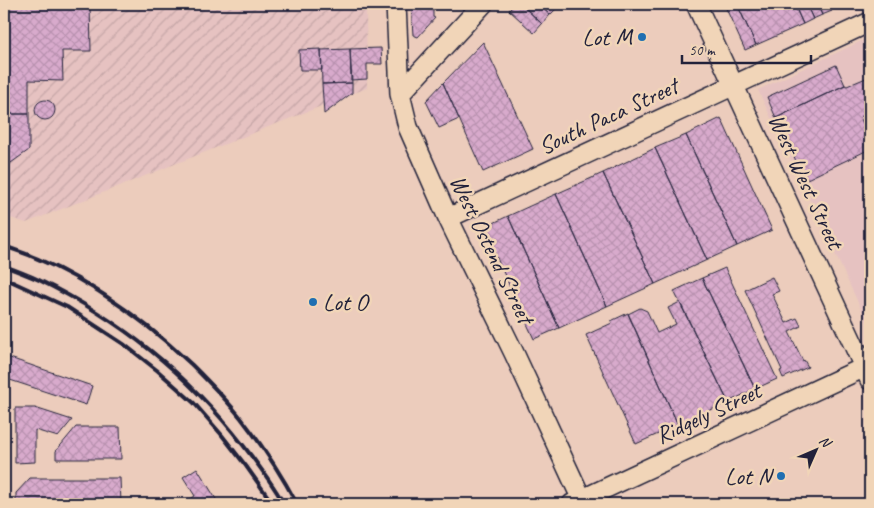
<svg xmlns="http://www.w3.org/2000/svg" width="874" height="508" viewBox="0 0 874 508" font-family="Caveat,sans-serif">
	<defs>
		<pattern id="industrial-furrows" width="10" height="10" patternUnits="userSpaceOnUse" patternTransform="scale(1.25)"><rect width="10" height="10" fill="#e6c2c1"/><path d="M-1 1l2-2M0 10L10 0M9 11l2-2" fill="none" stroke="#c5a6a7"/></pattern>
		<pattern id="building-cross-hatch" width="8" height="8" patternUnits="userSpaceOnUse" patternTransform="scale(1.25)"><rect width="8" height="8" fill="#d8aacc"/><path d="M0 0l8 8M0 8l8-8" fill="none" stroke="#b992b0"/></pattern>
	</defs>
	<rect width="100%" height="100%" fill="#ecccbc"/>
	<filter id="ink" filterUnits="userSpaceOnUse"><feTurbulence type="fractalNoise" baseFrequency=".02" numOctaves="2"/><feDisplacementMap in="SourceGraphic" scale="10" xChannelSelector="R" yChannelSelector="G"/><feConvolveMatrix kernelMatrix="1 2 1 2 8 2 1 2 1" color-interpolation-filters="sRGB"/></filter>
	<g filter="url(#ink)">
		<!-- built -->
		<path fill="#e6c2c1" d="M870,37V328L758,90Z"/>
		<!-- industrial -->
		<path fill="url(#industrial-furrows)" d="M4,4H366L367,88L26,223L4,216Z"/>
		<!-- building -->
		<path fill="url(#building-cross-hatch)" stroke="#22223b" d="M4,4H90L91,51H62L63,81L29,80V114H4Z
			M411,4H433V17L435,18L418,37L413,35Z
			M515,4H521L542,24L534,33L509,10Z
			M521,4H538L550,15L542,24Z
			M538,4H555L558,7L550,15Z
			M724,4H737L756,45L745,50Z
			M737,4H794L803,24L756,45Z
			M794,4H806L813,19L803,24Z
			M806,4H817L822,15L813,19Z
			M817,4H828L832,11L822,15Z
			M483,42L533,149L483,172L443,83Z
			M381,48L382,64H367V79L351,80L350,49Z
			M321,49L322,70H300L299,50Z
			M350,49L352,83L322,84L321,50Z
			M836,65L845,85L776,118L767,97Z
			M866,78L870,87V112L860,117L870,138V149L805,180L776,118L845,85L847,86Z
			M352,83V93L324,114L322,84Z
			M443,83L459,119L439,128L426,101Z
			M35 110a10 10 0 1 1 20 0a10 10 0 1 1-20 0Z
			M4,114H29V150L4,168Z
			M721,118L772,230L737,246L686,135Z
			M686,135L737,246L707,260L655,148Z
			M655,148L707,260L655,284L603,173Z
			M603,173L655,284L607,306L556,194Z
			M556,194L607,306L559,328L508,216Z
			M508,216L559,328L534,339L483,228Z
			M725,268L777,379L755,389L702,278Z
			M772,277L779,291L772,294L786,323L797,318L801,326L789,332L803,361L804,360L808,367L783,378L780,371L782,370L745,290Z
			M702,278L755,389L728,402L674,291Z
			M680,302L728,402L678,425L628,314L640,308L647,311L657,333L676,324L668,308Z
			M628,313L678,425L636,444L586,335L612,323L611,321Z
			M4,356L92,386L86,405L4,378Z
			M15,408H35L72,420L58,437L35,430V462L15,463Z
			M76,427H120L121,459H56V451Z
			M197,468L219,504H183L195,496L183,477Z
			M30,478H120L121,504H16V493Z"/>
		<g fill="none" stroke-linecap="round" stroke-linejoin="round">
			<defs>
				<path id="minor" d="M396,4L400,94L408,127L448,218L514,353L584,504
					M696,4L870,380
					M400,94L483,4
					M448,218L870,22
					M572,504L865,367"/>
			</defs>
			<!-- minor casing -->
			<use href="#minor" stroke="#22223b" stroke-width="22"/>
			<!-- minor -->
			<use href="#minor" stroke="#f1d5b8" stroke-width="19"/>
			<!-- rail -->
			<path stroke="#22223b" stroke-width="4" d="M4,246C75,269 138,314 192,365C209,382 226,399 241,418C262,445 281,474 297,504
				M4,266C15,270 28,275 39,280C119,319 188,374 243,445C257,463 272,483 284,504
				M4,278L67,307L125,345L158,371L194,403L221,434L246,466L273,504"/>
		</g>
	</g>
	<!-- markers -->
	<g fill="#1f6fb2" stroke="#f1d5b8" stroke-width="2">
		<circle cx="642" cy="37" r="5"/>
		<circle cx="313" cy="302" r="5"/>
		<circle cx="781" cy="476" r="5"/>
	</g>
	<g text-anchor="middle" stroke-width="5" stroke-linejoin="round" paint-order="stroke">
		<!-- poi labels -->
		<g font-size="24" fill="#22223b" stroke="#f1d5b8" text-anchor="end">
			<text x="632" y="45">Lot M</text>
			<text x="323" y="310" text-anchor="start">Lot O</text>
			<text x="771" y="484">Lot N</text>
		</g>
		<!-- street labels -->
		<g font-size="24" fill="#22223b" stroke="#f1d5b8">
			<text transform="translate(608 116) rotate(-25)" y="8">South Paca Street</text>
			<text transform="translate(806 181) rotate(65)" y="8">West West Street</text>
			<text transform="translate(492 249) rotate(64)" y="8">West Ostend Street</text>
			<text transform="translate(708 413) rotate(-25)" y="8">Ridgely Street</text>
		</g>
	</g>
	<!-- margin -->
	<rect width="874" height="508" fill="none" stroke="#f1d5b8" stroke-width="20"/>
	<rect x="10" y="10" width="854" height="488" fill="none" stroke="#22223b" stroke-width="2" filter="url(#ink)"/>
	<!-- north arrow -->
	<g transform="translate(816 450) rotate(45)" stroke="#f1d5b8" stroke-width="4" paint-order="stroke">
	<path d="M0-4L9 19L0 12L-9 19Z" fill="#22223b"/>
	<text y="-8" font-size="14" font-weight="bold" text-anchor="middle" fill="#22223b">N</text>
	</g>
	<!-- scale -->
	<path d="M682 55v8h129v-8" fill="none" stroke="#22223b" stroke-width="2.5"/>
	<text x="689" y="55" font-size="15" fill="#22223b" stroke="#f1d5b8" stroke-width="4" paint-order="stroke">50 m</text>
</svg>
